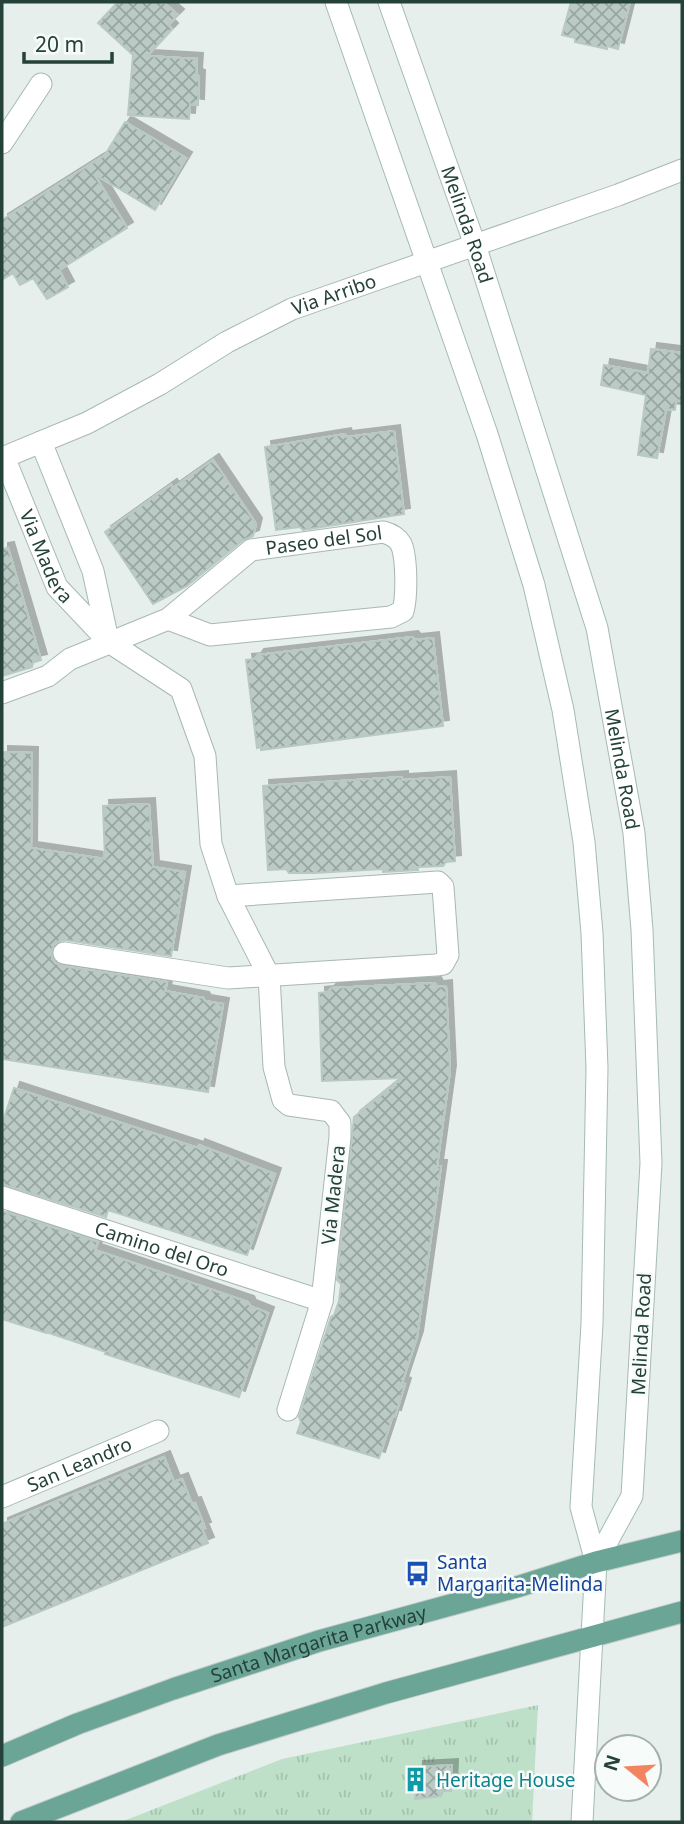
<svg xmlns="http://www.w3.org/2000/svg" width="684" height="1824" viewBox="0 0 684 1824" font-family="'Noto Sans',sans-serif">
	<defs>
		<pattern id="park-tufts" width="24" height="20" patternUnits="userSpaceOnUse" patternTransform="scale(1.75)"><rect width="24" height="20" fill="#bfe0c8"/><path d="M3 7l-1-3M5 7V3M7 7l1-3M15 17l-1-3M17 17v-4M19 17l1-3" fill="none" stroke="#a4c1ad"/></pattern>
		<pattern id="building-cross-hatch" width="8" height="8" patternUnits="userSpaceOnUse" patternTransform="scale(1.75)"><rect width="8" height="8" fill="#bbcac4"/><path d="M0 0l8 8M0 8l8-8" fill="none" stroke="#98a6a0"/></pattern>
		<filter id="shadow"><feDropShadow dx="6" dy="-6" stdDeviation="0" flood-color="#0004"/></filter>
	</defs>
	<rect width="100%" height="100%" fill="#e6efeb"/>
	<!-- park -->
	<path fill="url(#park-tufts)" d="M538,1705L532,1822H121L282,1759Z"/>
	<!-- building -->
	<path fill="url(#building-cross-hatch)" stroke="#b8c9c2" stroke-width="2" filter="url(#shadow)" d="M118,2H163L178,15L168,25L172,29L147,56L197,59L196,75L199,76L198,105L190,104L189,119L128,115L133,55L98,23Z
		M571,2H630L618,49L607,46V49L575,42V38L562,35Z
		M125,122L186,158L155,210L94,174L127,228L59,270L68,287L47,299L33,278L20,285L13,273L2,280V220L105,155Z
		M651,349L682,353V401L676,400L675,410L666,409L657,458L638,455L646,395L601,385L604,365L648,373Z
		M394,431L404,514L303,530L300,527L276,530L265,447L345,434L346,437Z
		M213,460L256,524L253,536L243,540L187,586L153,604L105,532L171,485L173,488Z
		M8,548L41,660L33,662L32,667L2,676V549Z
		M412,637L415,640L433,638L443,726L261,750V747L257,748L246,660L255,659L258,655Z
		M2,752L32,753L31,848L105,859L103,806L149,804L153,867L185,872L171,956L65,940L59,941L53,945L52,957L55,963L62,966L167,982L165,991L203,998L205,1001L223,1004L208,1092L2,1059Z
		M402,777V780L450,777L455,861L446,862L443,866L418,867V870L383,872V869L314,873H289L286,869L268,870L263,786Z
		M435,983L437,987L446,986L450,1071L437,1166H441L417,1337L402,1383L405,1384L395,1416L393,1415L379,1458L297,1433L301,1422L299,1417L331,1317L334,1315L339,1301L341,1284L337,1280L354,1117L402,1078L322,1081L319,993L328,992L332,988Z
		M14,1088L198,1148L199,1145L275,1174L247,1255L108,1210L106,1217L2,1184V1124Z
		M2,1211L98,1242L95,1250L248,1302L250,1306L268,1313L239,1397L105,1354L106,1352L46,1332V1333L2,1319Z
		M164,1457L174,1482L182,1479L192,1504L195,1503L205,1528L202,1529L208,1543L2,1627V1524Z
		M452,1765L451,1791H443L441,1796L415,1799L417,1767Z"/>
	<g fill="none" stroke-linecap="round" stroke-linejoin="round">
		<defs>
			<g id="minor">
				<path d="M2,143L41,84"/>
				<path d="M41,442L93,571L108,640"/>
				<path id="s1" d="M4,457L57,587L109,642L181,689L205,756L211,844L228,896L269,976L274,1067L283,1100L289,1105L331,1111L340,1123V1137L322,1301L288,1410"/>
				<path id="s2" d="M2,693L48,676L70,659L168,619L251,550L383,532C391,534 397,537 401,544C407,557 407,597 403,611L391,617L210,635L168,619"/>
				<path d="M64,953L228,978L436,965L443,964L448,955L443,887L438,882L228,896"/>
				<path id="s3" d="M2,1197L322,1301"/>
				<path id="s4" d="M2,1497L158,1431"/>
			</g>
			<g id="tertiary">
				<path id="s5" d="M2,458L87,423L160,384L227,342L292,309L618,195L682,170"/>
			</g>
			<g id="secondary">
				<path d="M336,2L487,434L534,585L563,710L584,842L592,933L597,1068L592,1324L581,1507L596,1562L582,1822"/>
				<path id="s6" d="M389,2L475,245L597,628L634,833L642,930L651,1163L632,1496L596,1562"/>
			</g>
			<g id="primary">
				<path id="s7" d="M2,1756L77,1724L173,1689L319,1641L520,1586L596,1562L682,1541"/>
				<path d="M21,1822L218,1745L386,1693L682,1612"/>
			</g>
		</defs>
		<!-- minor casing -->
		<use href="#minor" stroke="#a8b8b2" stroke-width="23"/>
		<!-- tertiary casing -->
		<use href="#tertiary" stroke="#a8b8b2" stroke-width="23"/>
		<!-- secondary casing -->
		<use href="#secondary" stroke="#a4bbb3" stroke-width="23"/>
		<!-- primary casing -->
		<use href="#primary" stroke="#c2cac8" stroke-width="23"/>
		<!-- minor -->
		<use href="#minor" stroke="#fff" stroke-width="21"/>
		<!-- tertiary -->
		<use href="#tertiary" stroke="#fff" stroke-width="21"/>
		<!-- secondary -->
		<use href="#secondary" stroke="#fff" stroke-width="21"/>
		<!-- primary -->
		<use href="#primary" stroke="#6aa596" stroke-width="21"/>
	</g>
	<!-- icons -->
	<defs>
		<symbol id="bus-bare" viewBox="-9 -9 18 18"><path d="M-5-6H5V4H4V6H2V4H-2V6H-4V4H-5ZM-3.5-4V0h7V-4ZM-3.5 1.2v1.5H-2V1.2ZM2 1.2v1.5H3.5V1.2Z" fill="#1a4fb4" stroke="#f7fbf9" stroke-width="2.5" paint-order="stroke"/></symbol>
		<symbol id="building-bare" viewBox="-9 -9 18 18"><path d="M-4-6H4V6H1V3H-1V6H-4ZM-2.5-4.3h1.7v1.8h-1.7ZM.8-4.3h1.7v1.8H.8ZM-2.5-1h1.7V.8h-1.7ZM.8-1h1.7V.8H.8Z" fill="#0f9aa8" stroke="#f7fbf9" stroke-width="2.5" paint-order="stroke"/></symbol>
	</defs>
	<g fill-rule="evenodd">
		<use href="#bus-bare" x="400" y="1556" width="35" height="35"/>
		<use href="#building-bare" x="398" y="1762" width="35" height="35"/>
	</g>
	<g text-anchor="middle" stroke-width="5" stroke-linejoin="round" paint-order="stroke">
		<!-- street labels -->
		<g font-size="19" fill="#24423a" stroke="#f7fbf9">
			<text dy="7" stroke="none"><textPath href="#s6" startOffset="236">Melinda Road</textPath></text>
			<text dy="7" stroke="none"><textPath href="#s5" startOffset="371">Via Arribo</textPath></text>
			<text dy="7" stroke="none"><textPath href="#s2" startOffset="364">Paseo del Sol</textPath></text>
			<text dy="7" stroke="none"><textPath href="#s1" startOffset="108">Via Madera</textPath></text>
			<text dy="7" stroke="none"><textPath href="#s6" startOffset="803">Melinda Road</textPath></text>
			<text transform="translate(333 1195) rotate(-84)" y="7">Via Madera</text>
			<text dy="7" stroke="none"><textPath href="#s3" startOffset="168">Camino del Oro</textPath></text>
			<text transform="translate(641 1334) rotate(-87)" y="7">Melinda Road</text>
			<text dy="7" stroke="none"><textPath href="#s4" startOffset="84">San Leandro</textPath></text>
			<text dy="7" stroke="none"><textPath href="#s7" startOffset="336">Santa Margarita Parkway</textPath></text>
		</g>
		<!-- transit labels -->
		<g font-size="19" fill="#164399" stroke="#f7fbf9" text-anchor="start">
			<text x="437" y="1569">Santa<tspan x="437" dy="22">Margarita-Melinda</tspan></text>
		</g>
		<!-- culture labels -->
		<g font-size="19" fill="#0d838f" stroke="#f7fbf9" text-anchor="start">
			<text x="436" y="1787">Heritage House</text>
		</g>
	</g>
	<!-- border -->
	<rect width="684" height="1824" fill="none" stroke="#24423a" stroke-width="7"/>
	<!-- north arrow -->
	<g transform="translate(628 1768) rotate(288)"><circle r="33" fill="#f7fbf9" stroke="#a3b1ad" stroke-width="2"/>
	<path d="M0-5L12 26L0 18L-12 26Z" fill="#f4845f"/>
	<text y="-10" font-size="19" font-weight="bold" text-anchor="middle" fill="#24423a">N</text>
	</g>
	<!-- scale -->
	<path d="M24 52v10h88v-10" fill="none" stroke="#24423a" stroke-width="3.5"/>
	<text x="35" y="52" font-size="21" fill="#24423a" stroke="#f7fbf9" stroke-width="5" paint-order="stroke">20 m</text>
</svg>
